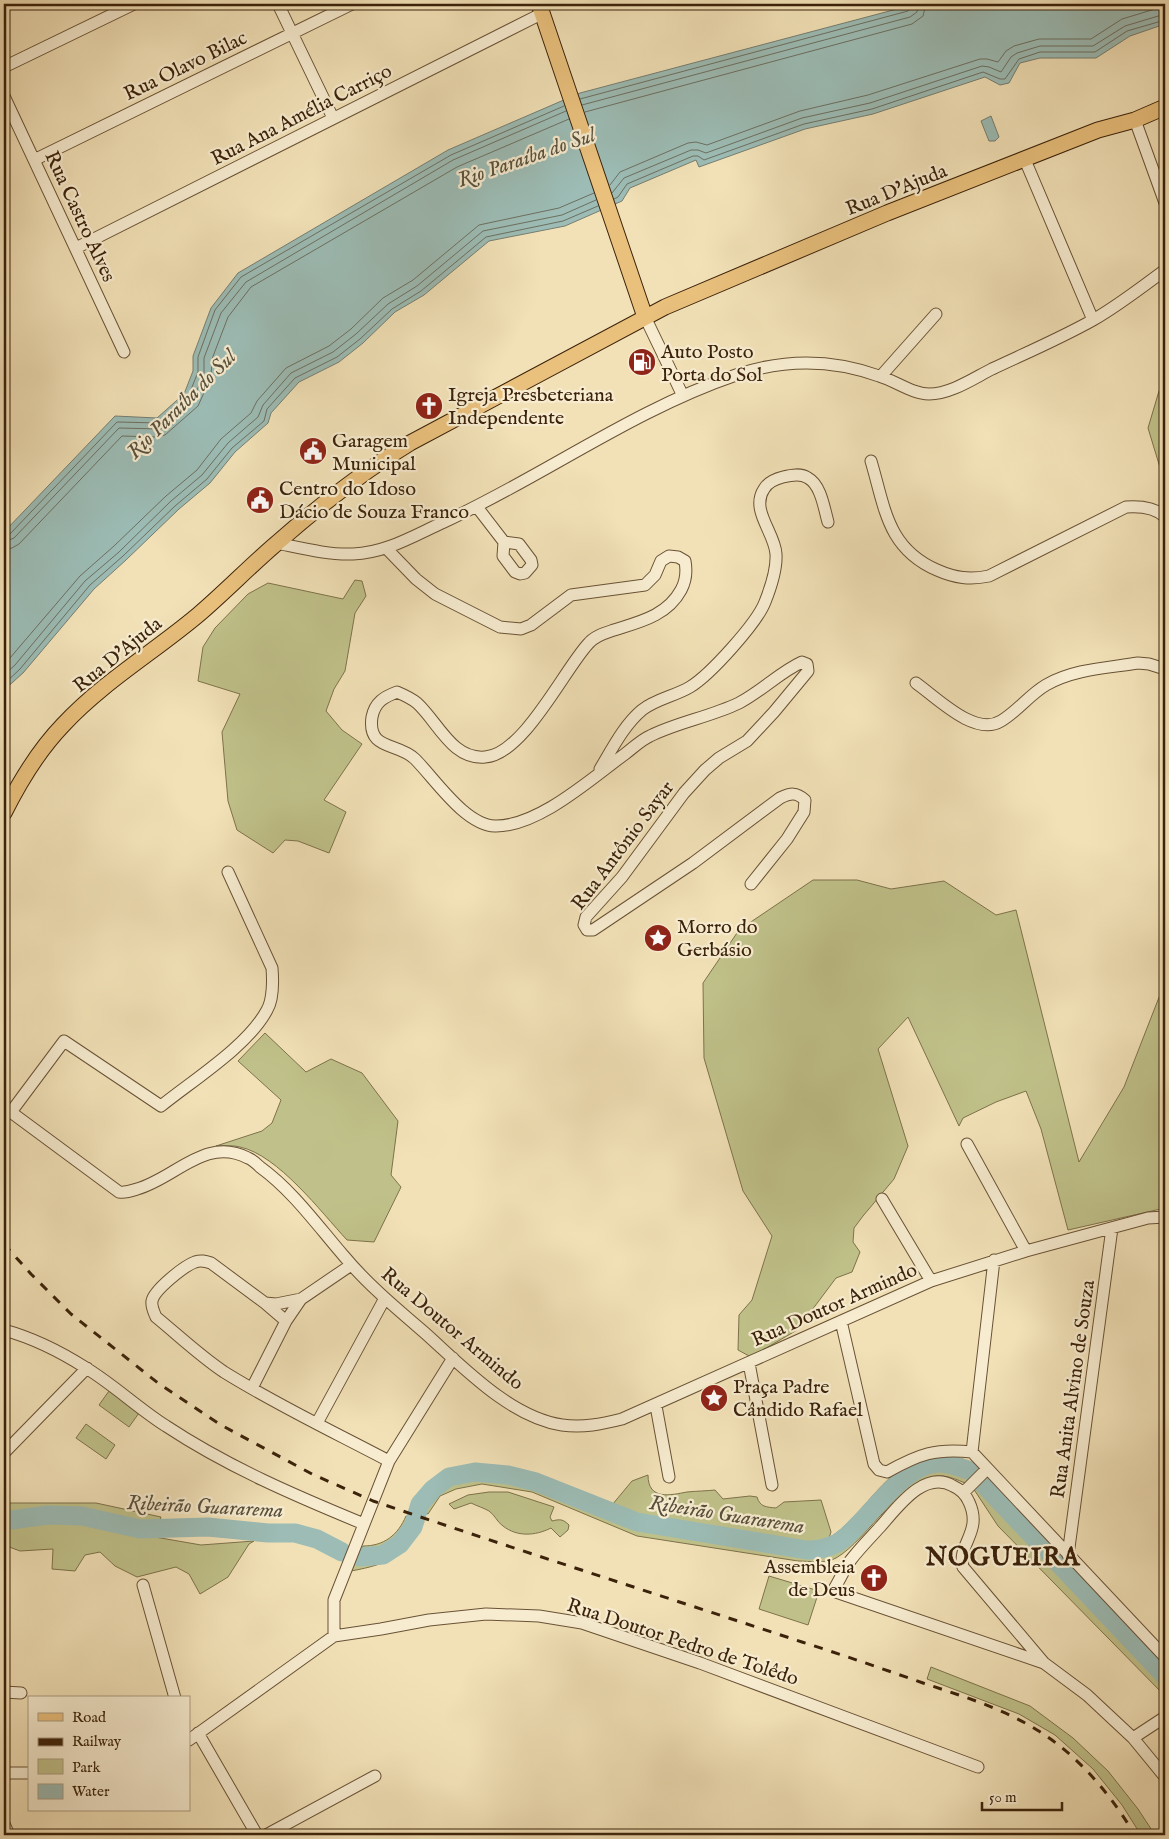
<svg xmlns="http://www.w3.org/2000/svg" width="1169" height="1839" viewBox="0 0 1169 1839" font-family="'IM FELL English',serif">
	<rect width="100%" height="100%" fill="#f2e1b7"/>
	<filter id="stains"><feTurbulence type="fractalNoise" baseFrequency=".004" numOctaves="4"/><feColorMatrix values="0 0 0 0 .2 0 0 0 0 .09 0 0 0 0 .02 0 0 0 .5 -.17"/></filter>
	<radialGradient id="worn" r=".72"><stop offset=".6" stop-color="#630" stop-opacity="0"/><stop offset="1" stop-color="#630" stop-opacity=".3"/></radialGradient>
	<!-- green -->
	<path fill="#c0c18a" stroke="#7e724a" d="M1165,383V484L1148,428L1159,391Z
		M355,580L362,581L366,596L355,613L345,671L334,689L326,711L342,730L362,744L324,800L346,812L329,853L298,841L285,840L273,853L237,830L228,801L222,732L240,694L198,681L203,647L215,628L248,594L268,583L343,599Z
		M813,880H857L891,889L944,881L996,915L1016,910L1079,1162L1124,1087L1165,982V1208L1068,1230L1041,1129L1026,1091L996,1102L963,1118L959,1126L908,1017L878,1049L908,1146L894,1179L863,1216L854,1228L853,1242L860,1252L852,1272L836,1278L797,1330L751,1357L738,1350L739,1315L752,1300L772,1236L743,1191L704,1058L703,983L739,930Z
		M265,1033L306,1072L331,1059L362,1073L398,1121L391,1175L401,1187L374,1242L347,1240C321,1212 278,1155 240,1147C233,1145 224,1146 216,1146L262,1131L272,1123L281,1100L238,1061Z
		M109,1391L139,1413L129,1427L99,1405Z
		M86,1424L115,1445L106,1459L76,1438Z
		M950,1456L963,1459L978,1469L965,1483C958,1480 951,1477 943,1476C904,1472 868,1540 836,1558C826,1564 809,1561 798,1561L637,1536L532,1492L482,1484L456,1489L440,1496L428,1514L410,1508C420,1494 433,1479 449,1472C457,1468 468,1468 476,1467C525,1464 568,1487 612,1505L632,1481L648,1475C648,1501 671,1495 687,1492C697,1491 706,1491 715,1490L723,1499L750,1496L757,1497C760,1507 766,1507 776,1508L784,1502L821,1500L831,1532L829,1538C863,1517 880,1474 919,1460C928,1456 940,1457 950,1456Z
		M985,1476L1165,1666V1696L998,1526L973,1488Z
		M489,1492H508L554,1507L550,1517L552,1521C560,1519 563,1519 569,1525L568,1530L560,1537L551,1528C535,1536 517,1537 503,1526C497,1522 495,1515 489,1511C484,1508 477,1506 471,1503L454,1509L449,1504L468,1495Z
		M4,1503H96L161,1517L155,1537L201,1545L254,1541L249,1544L228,1577L200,1594L189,1574L176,1567L137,1577L115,1566L100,1552L85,1555L75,1571L52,1569L53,1549L20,1551L4,1545Z
		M406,1516L424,1522C403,1556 390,1564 351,1571L363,1546C384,1546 398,1535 406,1516Z
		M769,1576L819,1591L808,1625L759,1609Z
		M931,1667L1030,1706L1073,1738L1108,1771L1138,1809L1155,1835H1141L1122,1805L1093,1769L1055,1735L1019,1714L927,1679Z"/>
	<!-- water -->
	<path fill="#9cbcb5" stroke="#757e71" d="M916,4H1165V24L1130,36L1096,58H1040L1020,63L1009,83L1000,85L985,77L873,114L805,129L699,167L696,160L630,188L622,201L565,226L489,241L424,295L395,312L363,343L339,362L299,382L271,413L268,423L235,452L210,483L179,509L126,560L94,589L23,673L4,690V532L115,416L157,418L184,394L193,371V356L211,308L238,273L448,150L580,93Z
		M991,116L999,137L995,141H989L981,121Z"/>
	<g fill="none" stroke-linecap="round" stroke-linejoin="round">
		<!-- shore -->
		<path stroke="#6c6f60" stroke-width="1" d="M580,99L908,11L911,8L912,4
			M582,105L910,17L917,12L918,4
			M585,112L912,24L923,16L926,4
			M610,185L620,172L688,143L696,142L707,145L800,111L868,95L980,59H987L998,62L1006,51L1014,46L1039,39H1091L1122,19L1165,6
			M612,193L624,178L691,150H698L706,153L802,118L870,103L982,66L989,67L1001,72L1011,57L1017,53L1040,46H1093L1125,26L1165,14
			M614,199L618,197L627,184L693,156H698L704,160L804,124L872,109L983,72L1000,79H1005L1019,59L1040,52H1095L1127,31L1165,20
			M4,535L10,534L117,422L159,423L188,397L198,372V357L215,310L241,277L451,155L564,106
			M4,542L14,538L119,428L161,429L193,400L204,373V358L221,313L246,282L453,160L566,111
			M4,549L12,548L19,544L122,436L157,437L165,435L198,406L211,377L212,359L228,317L251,287L457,167L569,119
			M4,665L80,576L114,546L166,496L197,470L221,439L251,413L257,401L286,368L329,346L351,329L383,298L413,280L479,225L559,208L594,193
			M4,675L15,665L85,581L119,552L171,501L202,475L228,443L258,417L263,405L291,373L333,352L356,334L388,304L417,286L483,231L562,215L596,200
			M4,684L20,669L90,585L123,556L175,506L207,479L232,448L264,421L267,409L295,378L337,357L360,339L392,309L421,291L486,237L563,221L598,206"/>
		<!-- river -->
		<path stroke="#9cbcb5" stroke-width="19" d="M4,1521L48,1515L82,1516L140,1529L208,1527L268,1533H295L317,1539L342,1552
			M360,1557L383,1555L400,1544L413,1527L420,1504L433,1489L449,1477L475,1472L508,1475L536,1482L637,1522L807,1550C816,1550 824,1549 833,1545C842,1542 850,1533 857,1526C877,1506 907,1465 937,1463C948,1462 961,1468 971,1471L1165,1676"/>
		<defs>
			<path id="minor" d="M278,4L333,118
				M4,67L134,4
				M4,96L124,352
				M1135,120L1165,203
				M34,160L352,4
				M1025,160L1093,320
				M76,248L543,13
				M645,317L683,396
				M881,376L936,314
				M871,461C885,508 887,548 937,570C955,578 970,580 989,576L1126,507C1140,506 1155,507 1165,517
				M477,507L504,542
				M504,542L519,544L531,560L532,565L525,573L520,574L515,572L503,556Z
				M276,543C301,548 328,555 353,554C386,553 415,535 444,522C542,477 633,410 736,375C783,359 832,359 879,376C896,381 912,394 929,394C951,394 974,378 992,369C1026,353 1061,338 1093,320C1119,305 1142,287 1165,270
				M386,548L416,579L435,594L500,627L521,629L531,625L571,595L645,585L655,575L661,561L669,556L678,557L685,561C687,572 686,581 681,590C667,616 639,622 614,630C605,633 594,636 588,644C564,670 523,755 485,757C452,760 438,722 417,703C411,698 404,695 397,692C384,697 375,702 372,717C367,751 398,742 415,759C435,779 465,825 495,826C538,827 592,778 625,754C633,748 641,740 650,736C678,722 710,717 739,703C762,691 780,672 802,662L807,664L808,671L774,712L747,741L719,758L705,770L684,793L622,877L586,917L584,925L587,930H593L693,863L780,798C791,793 796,792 805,800L804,812L787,839L751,884
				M916,683C937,698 975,737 1001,721C1018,711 1029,695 1046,685C1074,669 1107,668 1138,663L1149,664L1165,669
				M600,769C612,749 624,725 642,710C656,699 675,696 690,687C710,675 757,623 765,602C771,587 777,570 776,554C775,533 750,510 764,489C768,482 775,479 783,477C791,475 801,473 808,478C821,485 824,508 828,522
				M4,1107L119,1192C126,1193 131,1191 137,1189C176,1178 205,1136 248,1158C253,1160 257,1164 260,1167C293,1191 317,1225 343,1255C367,1284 397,1309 425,1333C463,1367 510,1417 562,1425C583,1428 602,1424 622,1419L931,1281L1026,1251L1148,1218L1165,1217
				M11,1112L64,1041L161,1106C193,1080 248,1046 267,1010C273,1000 273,980 272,968L228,872
				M967,1144L1026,1251
				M882,1199L931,1281
				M265,1303L276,1304L301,1299L351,1265
				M286,1321L265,1303L211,1263C205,1261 201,1260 195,1262C184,1266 154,1290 152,1301C151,1307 154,1312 156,1317C178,1335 200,1356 224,1372C277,1405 334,1432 389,1461
				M841,1321L874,1464L879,1470L887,1472C919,1454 936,1448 972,1452L1165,1657
				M4,1330C33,1338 61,1352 86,1368C114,1385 139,1409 166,1426C228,1467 296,1496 364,1524
				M749,1363L772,1485
				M252,1388L286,1321L301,1299
				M656,1406L669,1477
				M317,1423L385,1298
				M972,1452L994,1260
				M4,1453L87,1368
				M963,1493L987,1469
				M1068,1555L1112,1228
				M143,1585L175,1698
				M334,1636V1600L389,1461L453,1358
				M1044,1663L963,1567C957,1544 983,1532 969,1502C966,1495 960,1489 953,1486C924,1469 897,1508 880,1527C870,1538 859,1549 850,1561C844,1570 839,1581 833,1591L1044,1663L1087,1695L1133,1738L1165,1777
				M4,1692L21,1693
				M198,1733L257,1835
				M1133,1738L1165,1717
				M189,1740L334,1636L381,1629L429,1620L486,1614L539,1616L582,1623L700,1663L978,1767
				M4,1773H29
				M4,1824L9,1835
				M266,1835L375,1776"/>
			<path id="major" d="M539,4L645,317
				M4,813C20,781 38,751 63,725C103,682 154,652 198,615C225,592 250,566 277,543C319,506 362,472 410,443L665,307L887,213L1098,130L1135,120L1165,107"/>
		</defs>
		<!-- minor casing -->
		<use href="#minor" stroke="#695235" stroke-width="13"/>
		<!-- major casing -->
		<use href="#major" stroke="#3b220a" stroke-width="17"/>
		<!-- minor -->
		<use href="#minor" stroke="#f7ecd0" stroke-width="11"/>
		<!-- major -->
		<use href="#major" stroke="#e9c07c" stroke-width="15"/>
		<!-- rail -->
		<path stroke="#3b220a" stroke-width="3" stroke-dasharray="9 9" stroke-linecap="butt" d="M4,1244L31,1274L71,1314L158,1383L221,1425L312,1474L373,1501C515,1549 659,1595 802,1642C843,1655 883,1669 923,1683C962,1696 1002,1708 1037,1730C1078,1755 1111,1795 1135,1835"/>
	</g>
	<!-- icons -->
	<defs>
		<symbol id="fuel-disc" viewBox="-11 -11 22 22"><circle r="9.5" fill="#8f2418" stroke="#f7ecd0"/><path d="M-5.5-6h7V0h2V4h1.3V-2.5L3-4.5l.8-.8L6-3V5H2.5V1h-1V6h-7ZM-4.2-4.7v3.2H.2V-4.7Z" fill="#fff"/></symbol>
		<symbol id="church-disc" viewBox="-11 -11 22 22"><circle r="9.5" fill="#8f2418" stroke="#f7ecd0"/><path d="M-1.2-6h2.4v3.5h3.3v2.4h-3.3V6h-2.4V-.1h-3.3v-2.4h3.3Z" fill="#fff"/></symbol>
		<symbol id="civic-disc" viewBox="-11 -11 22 22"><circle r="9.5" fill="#8f2418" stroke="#f7ecd0"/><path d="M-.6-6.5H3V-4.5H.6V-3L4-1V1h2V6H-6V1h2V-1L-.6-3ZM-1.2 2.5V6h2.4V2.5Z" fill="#fff"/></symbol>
		<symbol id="sight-disc" viewBox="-11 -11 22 22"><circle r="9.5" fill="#8f2418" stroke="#f7ecd0"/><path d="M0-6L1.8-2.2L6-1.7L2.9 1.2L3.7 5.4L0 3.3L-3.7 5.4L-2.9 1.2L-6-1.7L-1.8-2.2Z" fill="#fff"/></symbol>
	</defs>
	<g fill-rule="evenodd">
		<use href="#fuel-disc" x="626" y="346" width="32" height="32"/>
		<use href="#church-disc" x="413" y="390" width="32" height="32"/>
		<use href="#civic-disc" x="297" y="435" width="32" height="32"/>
		<use href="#civic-disc" x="244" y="484" width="32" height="32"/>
		<use href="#sight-disc" x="642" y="922" width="32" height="32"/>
		<use href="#sight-disc" x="698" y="1382" width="32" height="32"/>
		<use href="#church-disc" x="858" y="1562" width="32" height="32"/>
	</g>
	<g text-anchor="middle" stroke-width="4.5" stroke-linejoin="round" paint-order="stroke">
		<!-- street labels -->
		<g font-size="20" fill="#3b220a" stroke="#f7ecd0">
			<text transform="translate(185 65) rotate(-26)" y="7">Rua Olavo Bilac</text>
			<text transform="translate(301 114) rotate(-27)" y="7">Rua Ana Amélia Carriço</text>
			<text transform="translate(896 189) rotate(-22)" y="7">Rua D'Ajuda</text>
			<text transform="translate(81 216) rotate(65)" y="7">Rua Castro Alves</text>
			<text transform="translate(117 654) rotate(-39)" y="7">Rua D'Ajuda</text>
			<text transform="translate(622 845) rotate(-53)" y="7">Rua Antônio Sayar</text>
			<text transform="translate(834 1304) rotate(-24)" y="7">Rua Doutor Armindo</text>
			<text transform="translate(453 1328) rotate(40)" y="7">Rua Doutor Armindo</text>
			<text transform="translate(1072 1389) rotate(-82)" y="7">Rua Anita Alvino de Souza</text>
			<text transform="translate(683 1641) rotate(18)" y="7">Rua Doutor Pedro de Tolêdo</text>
		</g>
		<!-- poi labels -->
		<g font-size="20" fill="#3b220a" stroke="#f7ecd0" text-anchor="start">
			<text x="661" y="358">Auto Posto<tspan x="661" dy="23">Porta do Sol</tspan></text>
			<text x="448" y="401">Igreja Presbeteriana<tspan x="448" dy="23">Independente</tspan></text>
			<text x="332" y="447">Garagem<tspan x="332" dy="23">Municipal</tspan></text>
			<text x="279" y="495">Centro do Idoso<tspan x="279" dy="23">Dácio de Souza Franco</tspan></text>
			<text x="677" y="933">Morro do<tspan x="677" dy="23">Gerbásio</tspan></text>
			<text x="733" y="1393">Praça Padre<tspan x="733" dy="23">Cândido Rafael</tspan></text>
			<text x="855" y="1573" text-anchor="end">Assembleia<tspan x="855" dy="23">de Deus</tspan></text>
		</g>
		<!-- water labels -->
		<g font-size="21" font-style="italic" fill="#58503d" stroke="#f7ecd0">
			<text transform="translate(526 157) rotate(-19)" y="7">Rio Paraíba do Sul</text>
			<text transform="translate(181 404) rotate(-45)" y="7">Rio Paraíba do Sul</text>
			<text transform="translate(205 1506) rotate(3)" y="7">Ribeirão Guararema</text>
			<text transform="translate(727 1514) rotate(9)" y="7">Ribeirão Guararema</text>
		</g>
		<!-- district labels -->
		<g font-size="25" font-weight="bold" letter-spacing="1" fill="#3b220a" stroke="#f7ecd0">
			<text x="1003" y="1565">NOGUEIRA</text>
		</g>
	</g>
	<!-- margin -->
	<rect width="1169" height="1839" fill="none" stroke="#f2e1b7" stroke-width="20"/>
	<rect x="5" y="5" width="1159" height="1829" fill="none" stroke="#3b220a" stroke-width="2.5"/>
	<rect x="10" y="10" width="1149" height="1819" fill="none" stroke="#3b220a"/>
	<!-- legend -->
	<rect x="28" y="1696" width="162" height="115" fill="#f7ecd0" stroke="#ac9b81"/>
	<rect x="38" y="1713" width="25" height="8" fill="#e9c07c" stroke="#ac9b81"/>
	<text x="72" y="1722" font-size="15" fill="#3b220a">Road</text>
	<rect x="38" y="1738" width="25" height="8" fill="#3b220a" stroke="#ac9b81"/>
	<text x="72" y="1746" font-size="15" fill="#3b220a">Railway</text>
	<rect x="38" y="1759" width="25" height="15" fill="#c0c18a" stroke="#ac9b81"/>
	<text x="72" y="1772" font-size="15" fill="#3b220a">Park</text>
	<rect x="38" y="1784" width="25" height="15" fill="#9cbcb5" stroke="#ac9b81"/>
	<text x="72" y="1796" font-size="15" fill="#3b220a">Water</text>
	<!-- scale -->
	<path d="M982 1802v8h80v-8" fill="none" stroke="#3b220a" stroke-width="2.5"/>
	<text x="989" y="1802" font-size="15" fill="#3b220a" stroke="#f7ecd0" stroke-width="4" paint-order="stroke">50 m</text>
	<rect width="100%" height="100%" filter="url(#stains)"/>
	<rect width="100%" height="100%" fill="url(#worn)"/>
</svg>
